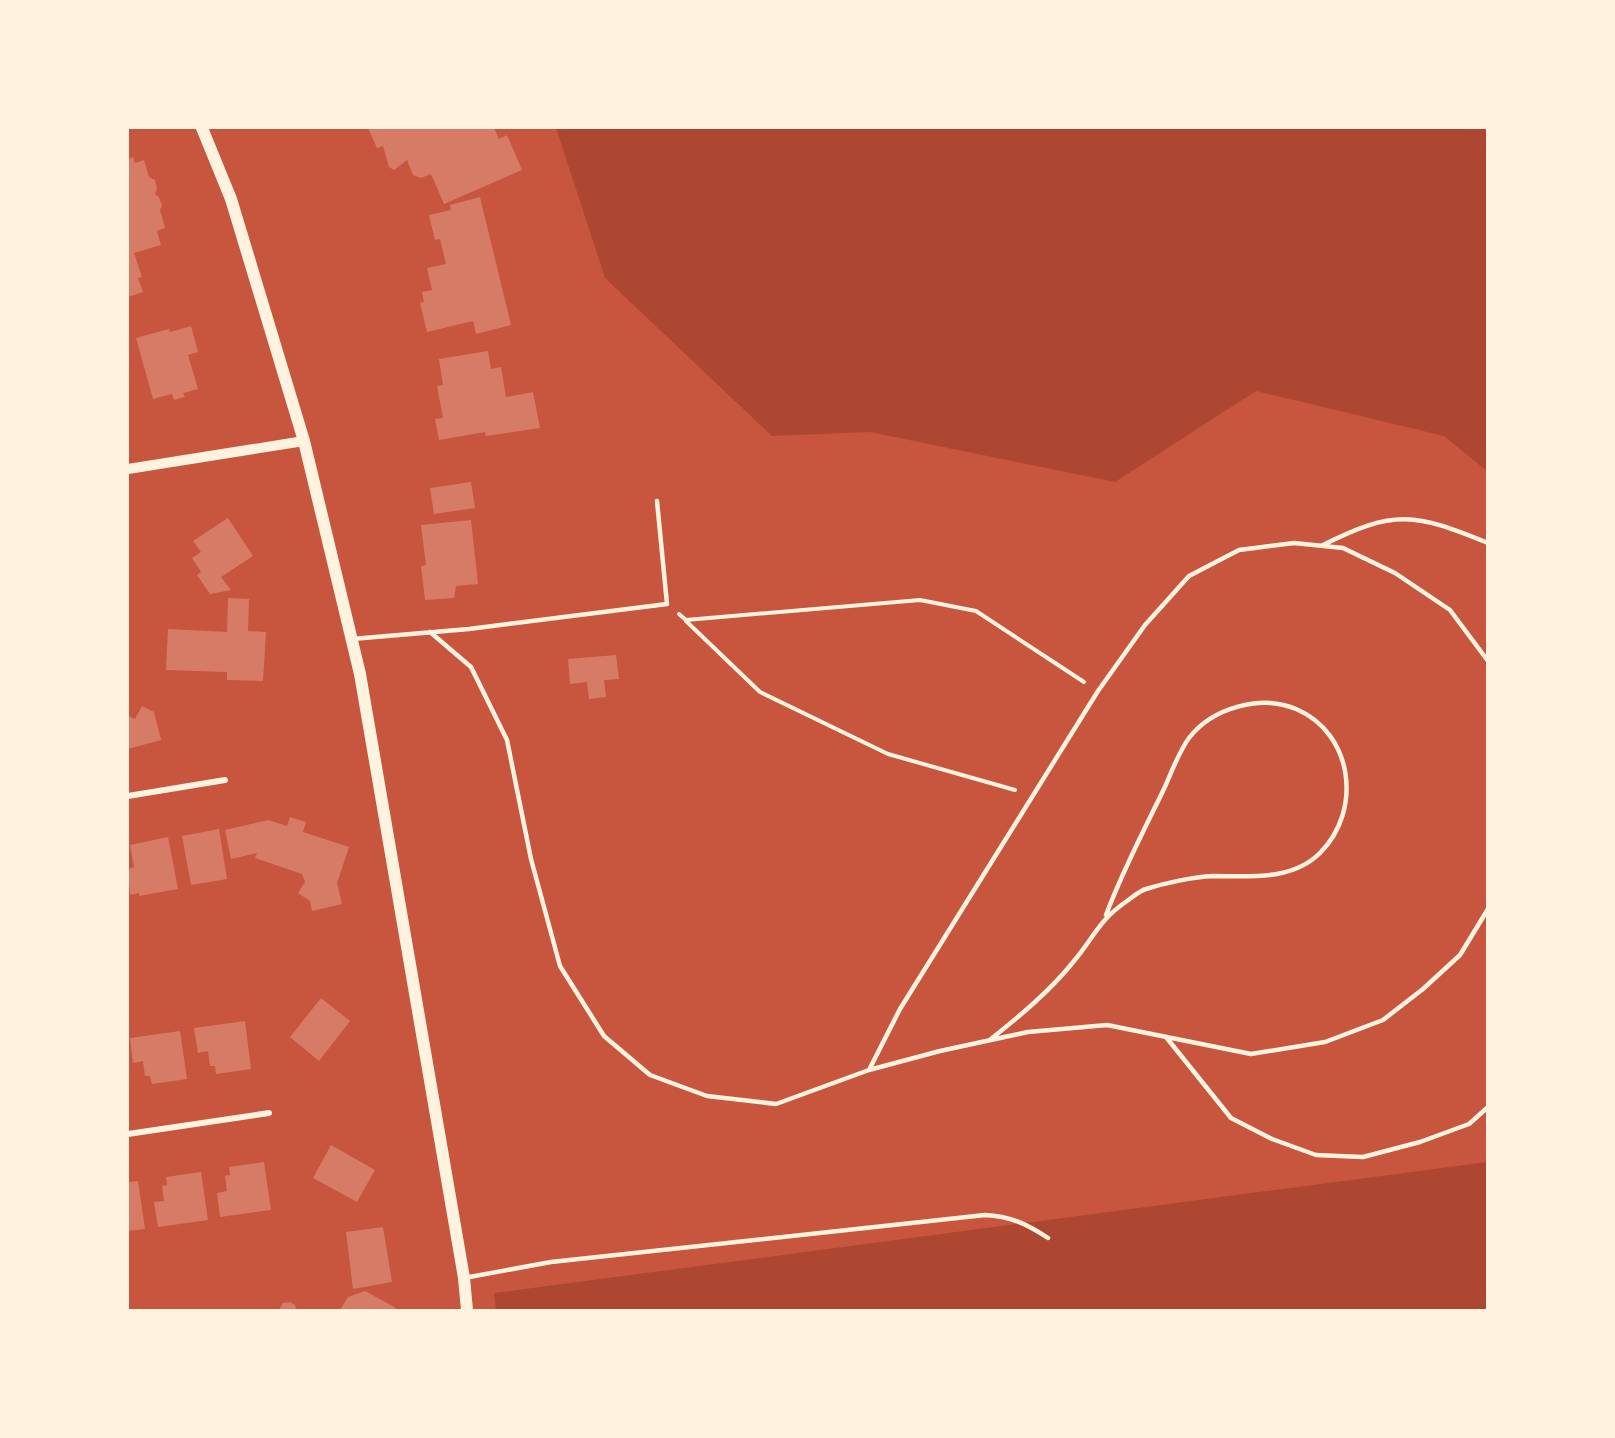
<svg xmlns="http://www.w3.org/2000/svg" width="1615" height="1438" viewBox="0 0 1615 1438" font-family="Karla,sans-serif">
	<rect width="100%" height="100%" fill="#c8553d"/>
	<!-- green -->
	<path fill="#ae4732" d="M556,128H1487V471L1444,436L1256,391L1115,482L870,432L772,436L605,278Z
		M1487,1162V1310H496L494,1293Z"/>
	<!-- building -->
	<path fill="#d67c66" d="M368,128H494L499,139L507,135L522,170L444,204L431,174L421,178L413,175L407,160L394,170L389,167L383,146L377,148Z
		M133,157L135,163L144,160L149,177L155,180L157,188L155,194L159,197L162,206L160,210L165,228L157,231L161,245L134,253L142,277L138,278L143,292L128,297V159Z
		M480,197L511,325L476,334L473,321L427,332L420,303L424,302L422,292L432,290L427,268L446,264L440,239L435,240L429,215L451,210L450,205Z
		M191,326L198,352L188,355L198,389L183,393L185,397L174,400L172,394L153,399L136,338L169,329L170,332Z
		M488,351L491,369L501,367L506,397L533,392L540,428L486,436L485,432L439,440L435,419L443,418L437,386L443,385L439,359Z
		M471,482L475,508L434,514L430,488Z
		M228,518L253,556L221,577L231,590L210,594L197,575L201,572L192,558L201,552L193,541Z
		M471,520L478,584L456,586L454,598L425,600L421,566L426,565L421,525Z
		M228,598L249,599L248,631L266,632L263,681L227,680V672L166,670L168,629L227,632Z
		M616,655L619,679L604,680L606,697L589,699L587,682L570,684L568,659Z
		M142,706L154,712L161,740L128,749V716L135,719Z
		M290,817L306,822L303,832L349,847L337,883L342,904L312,911L310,901L298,893L305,882L302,874L255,858L257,853L231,859L225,830L268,820L287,826Z
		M219,829L227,879L191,885L182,836Z
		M168,837L178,889L139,896V893L130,895L128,869L134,867L130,845Z
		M321,998L350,1021L319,1061L290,1037Z
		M245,1021L251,1069L216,1074L215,1066H210L208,1051L198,1053L194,1028Z
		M180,1031L187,1079L152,1084L150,1076H145L143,1061L133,1063L130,1038Z
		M331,1145L375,1170L357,1202L313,1178Z
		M264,1162L271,1210L220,1217L217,1193L227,1191L225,1176L230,1175L229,1167Z
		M201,1172L208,1220L158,1227L154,1202L164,1201L162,1186L167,1185L166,1177Z
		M138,1181L145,1229L128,1231V1182Z
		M383,1227L392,1282L353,1289L346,1232Z
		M365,1291L396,1308L395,1310H340L348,1297Z
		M290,1302L295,1305L296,1310H279L283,1303Z"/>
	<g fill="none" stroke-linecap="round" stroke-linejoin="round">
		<!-- path -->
		<path stroke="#fff3e0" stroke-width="4" d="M679,614L686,620L920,600L976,611L1084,682
			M686,621L760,692L888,754L1015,790"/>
		<!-- service -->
		<path stroke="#fff3e0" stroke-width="4.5" d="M1323,545C1394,509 1415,513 1488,543
			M430,632L471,667L507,740L531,859L560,966L604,1036L650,1075L707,1096L776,1104L869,1070L940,1051L1028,1032L1107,1025L1251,1054L1325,1042L1383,1020L1423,989L1460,955L1488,909
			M352,639L469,629L667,604L657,501
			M1166,1037L1231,1118L1272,1139L1316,1155L1363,1157L1420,1142L1469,1124L1488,1107
			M991,1039C1021,1015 1050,991 1074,961C1095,936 1098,921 1127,901C1133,897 1139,891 1146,889C1165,883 1193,877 1213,876C1249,876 1292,881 1320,853C1363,810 1353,733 1296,709C1261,694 1212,708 1189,738C1178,753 1171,774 1163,791C1143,832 1122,872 1106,915
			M869,1070L900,1009L1098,691L1145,625L1189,576L1239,550L1294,543L1343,548L1395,573L1450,610L1488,661
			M464,1278L551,1262L985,1215C1010,1216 1027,1224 1048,1238"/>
		<!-- minor -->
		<path stroke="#fff3e0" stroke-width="6" d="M128,796L225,780
			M128,1134L269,1113"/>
		<!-- tertiary -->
		<path stroke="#fff3e0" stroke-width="10" d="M128,469L304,441"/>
		<!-- secondary -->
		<path stroke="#fff3e0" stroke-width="12" d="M202,128L231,199L304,441L360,674L464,1278L467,1310"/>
	</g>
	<!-- border -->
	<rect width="1615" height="1438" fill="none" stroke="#fff3e0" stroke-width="258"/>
</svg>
